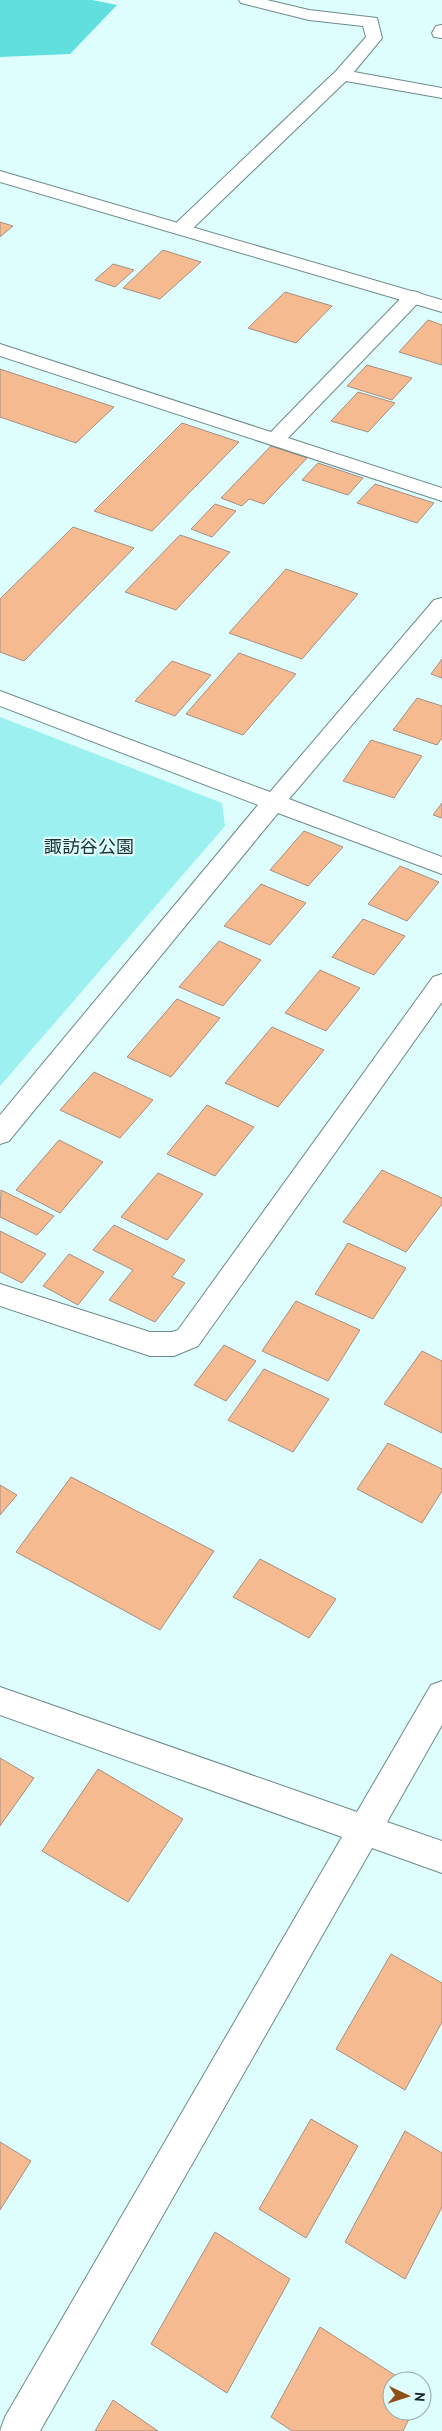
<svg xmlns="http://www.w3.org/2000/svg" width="442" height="2431" viewBox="0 0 442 2431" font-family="'PT Sans','Noto Sans JP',sans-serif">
	<rect width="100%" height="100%" fill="#ddfefd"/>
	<!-- green -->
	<path fill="#9cf0ef" d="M0,717L222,803L225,826L0,1086Z"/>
	<!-- forest -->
	<path fill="#61dfde" d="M0,0H92L117,5L70,54L0,57Z"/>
	<!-- building -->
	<path fill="#f6ba91" stroke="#a58f80" d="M0,222L13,226L0,237Z
		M163,250L201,262L160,299L123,288Z
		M113,264L134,270L115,287L95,280Z
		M285,292L332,306L296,343L248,328Z
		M428,320L442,325V365L399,352Z
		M367,365L412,378L392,400L347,386Z
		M0,369L114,407L76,443L0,417Z
		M358,392L395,403L368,432L331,421Z
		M182,423L239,442L152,531L94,511Z
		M271,446L307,458L264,504L249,499L242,506L221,498Z
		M318,463L363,478L348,495L302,480Z
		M375,484L434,503L417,523L357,503Z
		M215,504L236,511L212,537L191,529Z
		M73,527L134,548L24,661L0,652V599Z
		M180,535L230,552L176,610L125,592Z
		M286,569L358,594L302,659L229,633Z
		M239,653L296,674L243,735L186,714Z
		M442,659V678L431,674Z
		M172,661L211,675L175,716L135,701Z
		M417,698L442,706V738L437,745L393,730Z
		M371,740L422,756L394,798L343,781Z
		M442,803V818L433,815Z
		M304,831L343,847L308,886L270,870Z
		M400,866L439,882L407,921L368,904Z
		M261,884L306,903L270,945L224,926Z
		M363,919L405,936L374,975L332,957Z
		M219,941L261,960L223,1006L179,987Z
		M320,970L360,988L326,1031L285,1013Z
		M177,999L220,1018L171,1077L127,1057Z
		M272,1027L324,1050L278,1107L225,1083Z
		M94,1072L153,1100L120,1138L60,1110Z
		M207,1105L254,1127L215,1176L167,1154Z
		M59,1140L103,1162L60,1213L16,1190Z
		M382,1170L442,1198V1204L406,1252L343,1222Z
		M158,1173L203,1194L167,1240L121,1217Z
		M1,1190L54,1216L37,1235L0,1217Z
		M114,1225L185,1260L172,1277L185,1283L155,1322L109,1300L133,1270L93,1250Z
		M0,1231L46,1254L22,1283L0,1272Z
		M348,1243L406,1268L373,1319L315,1294Z
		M69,1254L104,1272L78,1305L43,1286Z
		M296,1301L360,1330L328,1381L262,1351Z
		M224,1345L256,1361L226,1401L194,1385Z
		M422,1351L442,1361V1433L384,1404Z
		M264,1369L329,1399L293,1452L228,1420Z
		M388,1443L442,1469V1491L422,1523L357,1489Z
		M71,1477L214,1551L160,1630L16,1552Z
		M0,1485L17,1495L0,1515Z
		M260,1559L336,1599L309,1638L233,1597Z
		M0,1758L34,1778L0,1826Z
		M98,1769L183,1819L128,1902L42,1851Z
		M391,1954L442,1983V2022L405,2090L336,2049Z
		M311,2119L358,2146L306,2238L259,2209Z
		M405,2131L442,2153V2207L405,2279L345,2242Z
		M0,2142L31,2161L0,2210Z
		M215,2232L290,2279L227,2393L151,2344Z
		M320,2327L404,2381H392V2411H413L403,2431H292L271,2417Z
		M113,2400L158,2431H95Z"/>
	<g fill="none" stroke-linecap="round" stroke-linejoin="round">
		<defs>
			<path id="minor" d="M239,0H267L309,10L377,18L382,38L354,72L442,88V98L346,81L188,233H174L172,229L174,225L336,71L366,37L363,26L309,20L241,3Z
				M442,25V38L434,37L432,33L436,26Z
				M413,291L420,293L423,297L420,301L288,438L442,488V501L0,356V344L271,432L406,293Z
				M442,598V619L289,799L442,857V874L278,813L9,1141L0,1144V1115L258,805L0,706V691L270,792L434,600Z
				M442,974V1002L198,1346L174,1356H150L0,1306V1284L150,1332H172L178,1330L433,977Z"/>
			<path id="tertiary" d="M0,171L442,300V312L0,182Z
				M442,1681V1725L387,1822L442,1841V1873L372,1848L40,2431H0L5,2417L342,1837L0,1715V1687L357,1812L431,1685Z"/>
		</defs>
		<!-- minor casing -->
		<use href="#minor" stroke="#6c8b8a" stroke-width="2"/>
		<!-- tertiary casing -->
		<use href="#tertiary" stroke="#6c8b8a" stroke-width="2"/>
		<!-- minor -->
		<use href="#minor" fill="#fff" fill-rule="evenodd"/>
		<!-- tertiary -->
		<use href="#tertiary" fill="#fff" fill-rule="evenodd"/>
	</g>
	<g text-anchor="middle" stroke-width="4.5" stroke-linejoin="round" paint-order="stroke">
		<!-- park labels -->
		<g font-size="18" fill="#1b3131" stroke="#ddfefd">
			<text x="89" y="853">諏訪谷公園</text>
		</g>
	</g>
	<!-- north arrow -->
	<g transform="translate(407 2396) rotate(94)"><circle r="24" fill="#ddfefd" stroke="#8fa8a7"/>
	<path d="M0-4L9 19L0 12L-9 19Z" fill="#91501a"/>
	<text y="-8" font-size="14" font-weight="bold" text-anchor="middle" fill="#1a2626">N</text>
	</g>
</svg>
